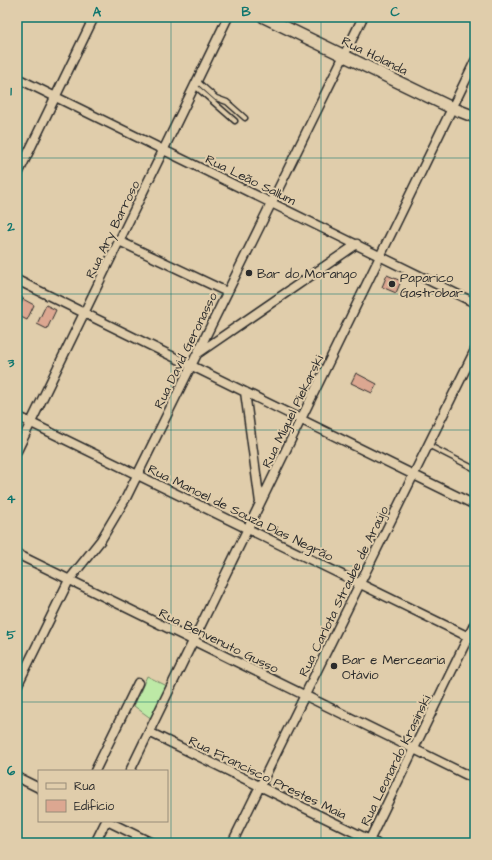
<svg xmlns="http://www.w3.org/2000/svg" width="492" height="860" viewBox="0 0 492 860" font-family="'Architects Daughter',sans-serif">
	<rect width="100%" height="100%" fill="#e0cdab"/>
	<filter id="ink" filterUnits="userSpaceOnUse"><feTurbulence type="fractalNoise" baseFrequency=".025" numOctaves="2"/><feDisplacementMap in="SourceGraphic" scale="8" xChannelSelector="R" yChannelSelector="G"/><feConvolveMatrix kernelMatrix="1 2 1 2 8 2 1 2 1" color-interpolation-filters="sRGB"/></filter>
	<g filter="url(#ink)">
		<!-- green -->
		<path fill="#bde9a6" stroke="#748a68" d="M147,676L171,688L156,722L134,706Z"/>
		<!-- building -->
		<path fill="#dca791" stroke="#2b2b2b" d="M387,275L401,281L396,293L382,287Z
			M17,295L23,298L18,310H17Z
			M23,299L34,305L27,320L17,315Z
			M46,305L56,310L47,329L37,324Z
			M356,373L377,384L372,393L351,383Z"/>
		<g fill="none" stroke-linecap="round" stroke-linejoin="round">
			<defs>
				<path id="lane" d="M197,81L216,98L227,102L245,118
					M195,86L235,121
					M428,445L475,469"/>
				<path id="street" d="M17,78L475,303
					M17,176L94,17
					M119,241L227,292
					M17,280L475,505
					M197,354L357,244
					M245,392L260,503
					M17,416L475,640
					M17,451L228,17
					M17,554L475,779
					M17,686L69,580L101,540L126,498L363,17
					M149,732L376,843
					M95,771L138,683
					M130,771L475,61
					M17,777L39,788
					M107,821L152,843
					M95,843L106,821
					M232,843L475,350
					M368,843L475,623"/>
				<path id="secondary" d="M264,17L452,108L475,117"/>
			</defs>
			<!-- lane casing -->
			<use href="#lane" stroke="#2b2b2b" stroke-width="7"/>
			<!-- street casing -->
			<use href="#street" stroke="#2b2b2b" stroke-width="11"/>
			<!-- secondary casing -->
			<use href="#secondary" stroke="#2b2b2b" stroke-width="14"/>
			<!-- lane -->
			<use href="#lane" stroke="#e0cdab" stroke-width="4"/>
			<!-- street -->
			<use href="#street" stroke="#e0cdab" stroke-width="8"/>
			<!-- secondary -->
			<use href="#secondary" stroke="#e0cdab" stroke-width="11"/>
		</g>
	</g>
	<!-- grid -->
	<path fill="none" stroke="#0f766e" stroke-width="1" stroke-opacity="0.55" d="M171,17V843M321,17V843M17,158H475M17,294H475M17,430H475M17,566H475M17,702H475"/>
	<!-- markers -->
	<g fill="#2b2b2b" stroke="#e0cdab" stroke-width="1.5">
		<circle cx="249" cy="273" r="4"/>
		<circle cx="392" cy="284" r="4"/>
		<circle cx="334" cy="666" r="4"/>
	</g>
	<g text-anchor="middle" stroke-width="4" stroke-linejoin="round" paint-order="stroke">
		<!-- street labels -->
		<g font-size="13" fill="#2b2b2b" stroke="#e0cdab">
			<text transform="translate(375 55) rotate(26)" y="5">Rua Holanda</text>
			<text transform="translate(251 179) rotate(26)" y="5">Rua Leão Sallum</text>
			<text transform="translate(112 229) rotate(-64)" y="5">Rua Ary Barroso</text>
			<text transform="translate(185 350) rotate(-64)" y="5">Rua David Geronasso</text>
			<text transform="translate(292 411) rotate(-64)" y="5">Rua Miguel Piekarski</text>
			<text transform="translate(241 512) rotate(26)" y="5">Rua Manoel de Souza Dias Negrão</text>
			<text transform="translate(343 591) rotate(-64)" y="5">Rua Carlota Straube de Araújo</text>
			<text transform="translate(219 640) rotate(26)" y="5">Rua Benvenuto Gusso</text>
			<text transform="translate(395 760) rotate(-64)" y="5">Rua Leonardo Krasinski</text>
			<text transform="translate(268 777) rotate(26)" y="5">Rua Francisco Prestes Maia</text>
		</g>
		<!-- poi labels -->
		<g font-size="13" fill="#2b2b2b" stroke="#e0cdab" text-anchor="start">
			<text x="257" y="278">Bar do Morango</text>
			<text x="400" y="282">Paparico<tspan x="400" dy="15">Gastrobar</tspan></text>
			<text x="342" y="664">Bar e Mercearia<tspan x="342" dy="15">Otávio</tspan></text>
		</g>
	</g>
	<!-- margin -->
	<rect width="492" height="860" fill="none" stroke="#e0cdab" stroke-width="44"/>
	<!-- legend -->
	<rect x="38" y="770" width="130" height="52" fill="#e0cdab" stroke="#988c78"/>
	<rect x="46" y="783" width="20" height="6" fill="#e0cdab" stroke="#988c78"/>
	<text x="74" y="790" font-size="12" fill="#2b2b2b">Rua</text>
	<rect x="46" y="800" width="20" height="12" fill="#dca791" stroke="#988c78"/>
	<text x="74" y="810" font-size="12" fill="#2b2b2b">Edifício</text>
	<rect x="22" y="22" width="448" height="816" fill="none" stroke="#0f766e" stroke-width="1.5"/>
	<g font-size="13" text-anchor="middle" font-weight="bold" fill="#0f766e">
		<text x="97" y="16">A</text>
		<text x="246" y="16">B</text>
		<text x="395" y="16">C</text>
		<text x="11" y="95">1</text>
		<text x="11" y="231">2</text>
		<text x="11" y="367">3</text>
		<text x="11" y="503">4</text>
		<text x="11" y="639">5</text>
		<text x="11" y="775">6</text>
	</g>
</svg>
